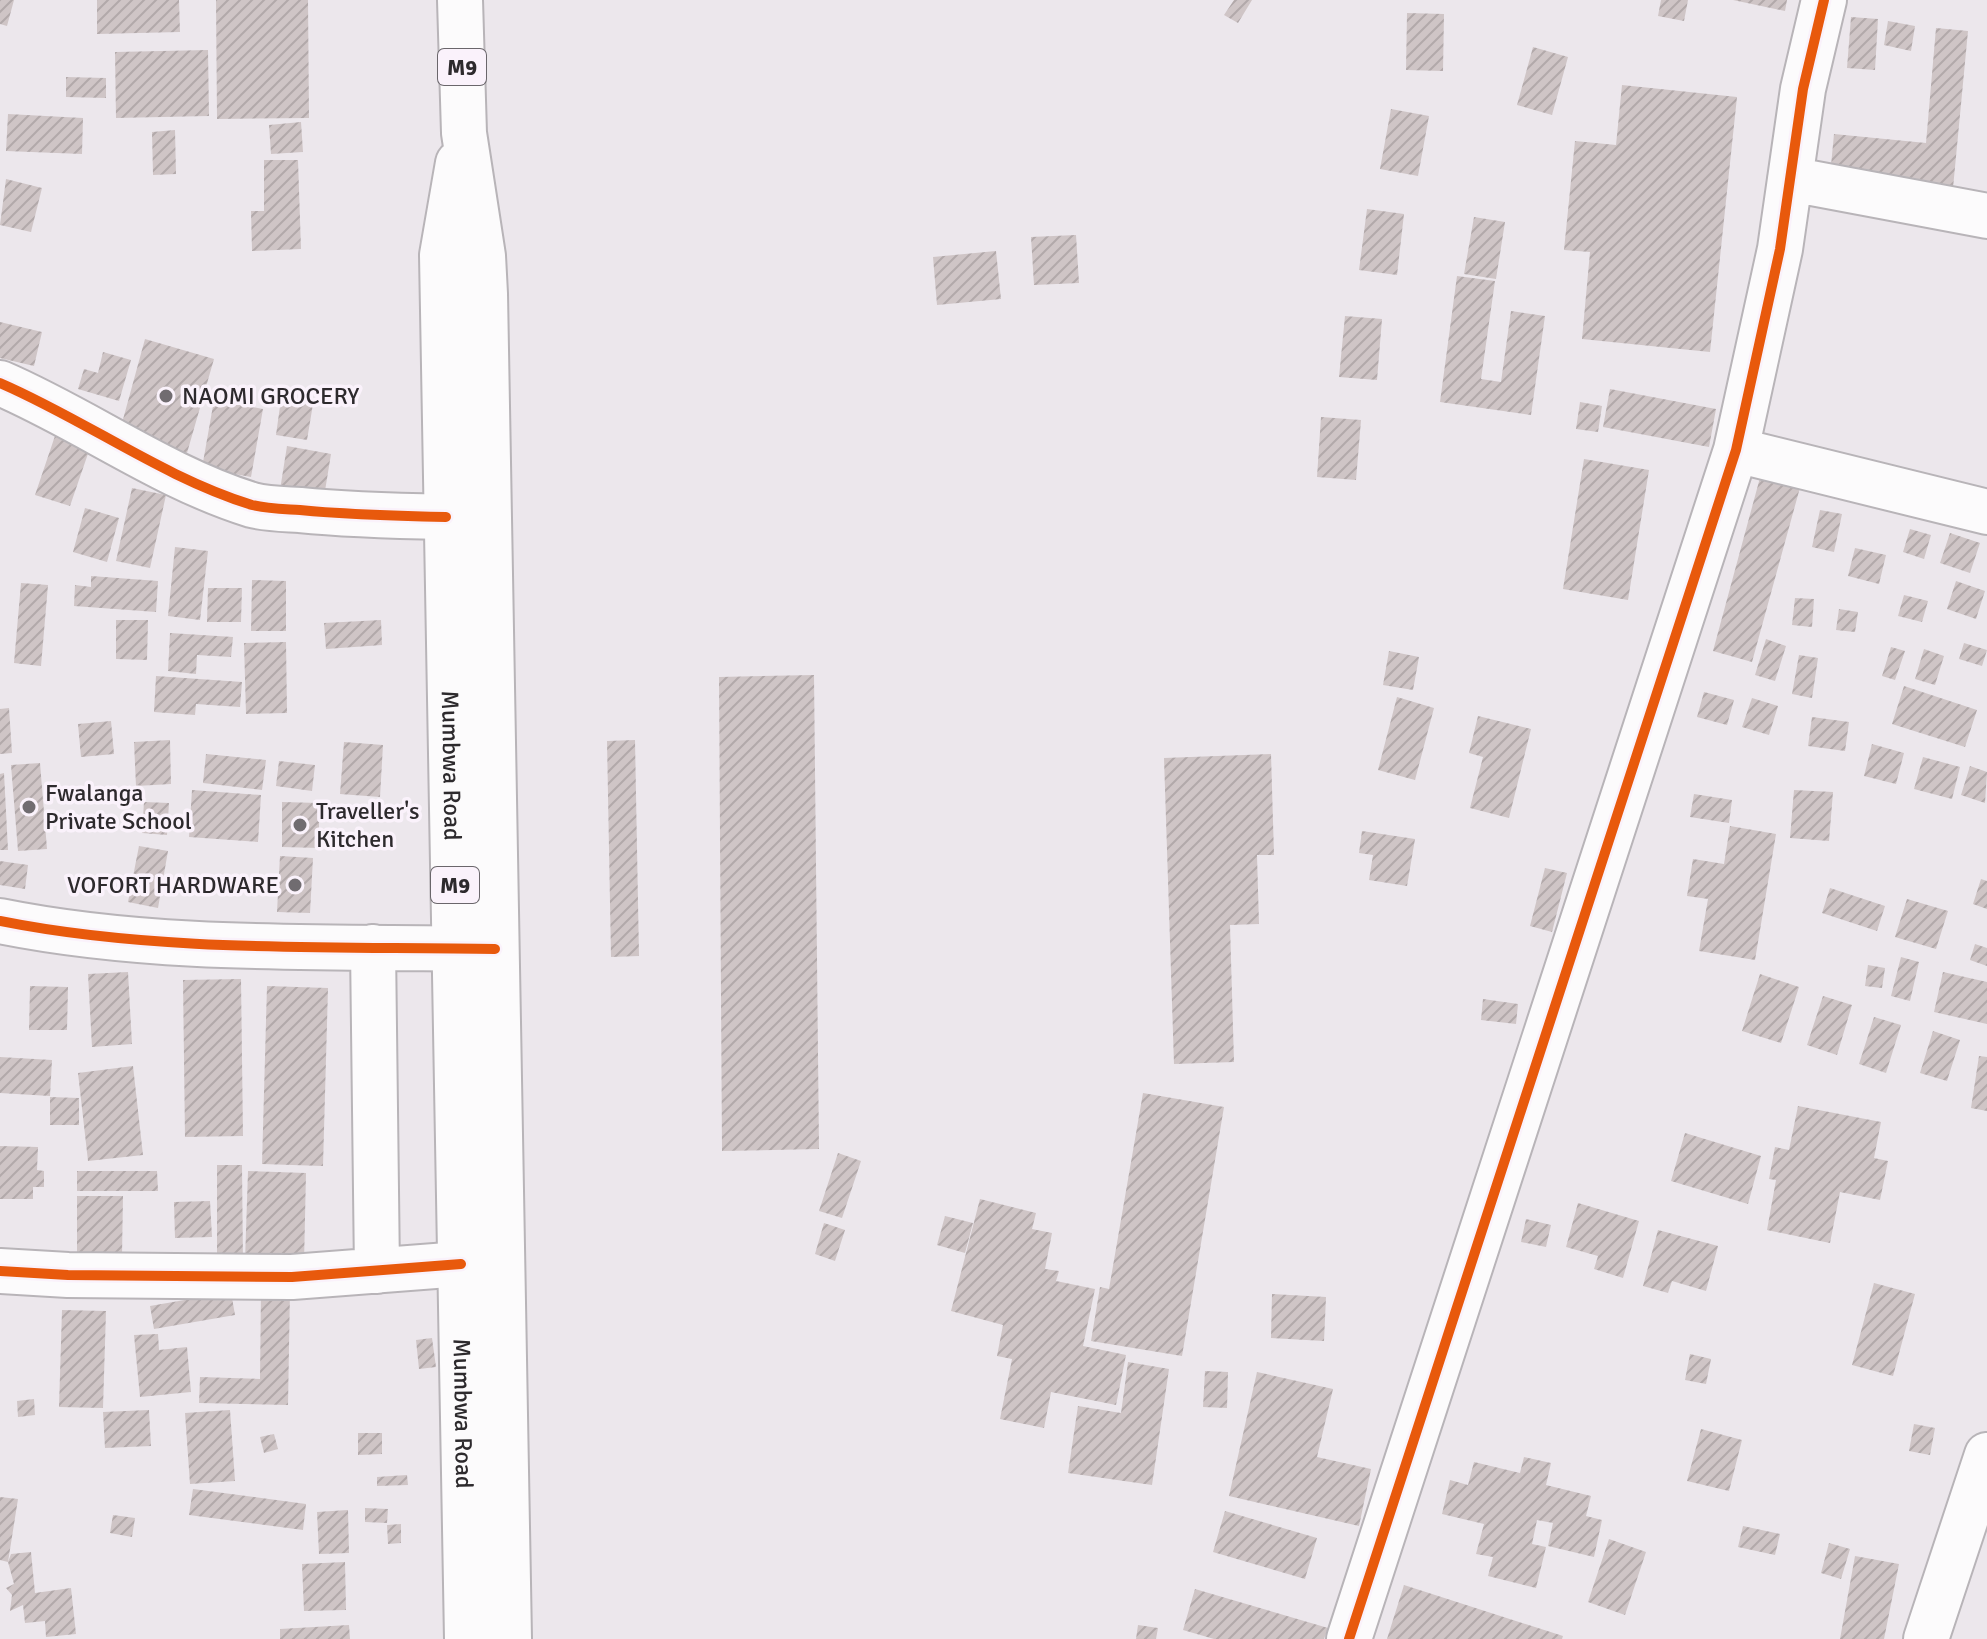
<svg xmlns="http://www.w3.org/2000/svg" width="1987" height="1639" viewBox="0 0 1987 1639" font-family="Signika,sans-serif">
	<defs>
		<pattern id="building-hatch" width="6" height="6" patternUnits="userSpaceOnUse" patternTransform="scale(2)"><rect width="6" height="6" fill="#cfc5c6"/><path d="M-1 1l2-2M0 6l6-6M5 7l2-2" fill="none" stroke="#b2a9aa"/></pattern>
	</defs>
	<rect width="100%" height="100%" fill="#ece7ec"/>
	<!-- building -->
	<path fill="url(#building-hatch)" d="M0,0H14L7,26L0,24Z
		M97,0H179L180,32L97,34Z
		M216,0H308L309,118L217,119Z
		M1234,0H1252L1238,23L1224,15Z
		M1661,0H1688L1684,21L1658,16Z
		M1733,0H1787L1785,11Z
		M1407,13L1444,14L1443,71L1406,70Z
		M1851,17L1878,19L1875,70L1847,68Z
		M1888,21L1915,26L1911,51L1884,45Z
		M1936,28L1968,31L1953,188L1830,176L1834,134L1926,143Z
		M1533,47L1568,57L1552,115L1517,105Z
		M208,50L209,116L116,118L115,52Z
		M66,77L106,78V98L66,97Z
		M1622,85L1737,97L1710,352L1582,339L1590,252L1564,250L1575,141L1616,145Z
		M1391,109L1429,116L1418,176L1380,169Z
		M8,114L83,118L82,154L6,151Z
		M301,122L303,152L271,154L269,125Z
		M175,130L176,174L153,175L152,132Z
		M264,160H298L301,249L252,251L251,211H264Z
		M6,179L42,188L31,232L0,225Z
		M1367,209L1404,214L1397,275L1359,270Z
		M1474,217L1505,222L1496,279L1464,274Z
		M1076,235L1079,283L1034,285L1031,237Z
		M996,251L1001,299L937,305L933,257Z
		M1457,276L1495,281L1481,379L1501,382L1511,311L1545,316L1531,415L1440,402Z
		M1345,316L1382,319L1377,380L1339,377Z
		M0,322L42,332L34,366L0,358Z
		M145,339L214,359L187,453L119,434Z
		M103,352L131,360L119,401L78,389L84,369L98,373Z
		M1610,389L1716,409L1709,447L1603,427Z
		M281,399L313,404L307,440L276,435Z
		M214,400L263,409L251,477L202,468Z
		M1580,402L1602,406L1598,432L1576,429Z
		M1321,417L1361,420L1356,480L1317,477Z
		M57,430L92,442L70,506L35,495Z
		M287,446L331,454L324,497L280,490Z
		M1584,459L1649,470L1628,600L1563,589Z
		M1761,474L1801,484L1752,662L1713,651Z
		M132,488L166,495L150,568L116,561Z
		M85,508L119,518L107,562L73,552Z
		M1820,510L1842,514L1834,552L1812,547Z
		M1910,529L1931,535L1924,559L1903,552Z
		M1950,533L1980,543L1970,573L1940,563Z
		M175,547L208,551L200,620L168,616Z
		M1855,548L1886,555L1879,584L1848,576Z
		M91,576L158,581L156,612L74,606L75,585L91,587Z
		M252,580L286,581V631H251Z
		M1956,581L1985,591L1976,619L1947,609Z
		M21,583L48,585L41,666L14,663Z
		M208,588H242L241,622H207Z
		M1904,595L1928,601L1922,622L1898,616Z
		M1795,598L1814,599L1812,627L1792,625Z
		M1839,609L1858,612L1855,632L1836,630Z
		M116,620H148L147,660L116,659Z
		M381,620L382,645L326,649L324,623Z
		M170,633L233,637L231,657L197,655L196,674L168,671Z
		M1766,639L1786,646L1775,681L1755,675Z
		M286,642L287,713L246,714L244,643Z
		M1964,643L1987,650L1982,666L1959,659Z
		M1891,647L1905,651L1895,680L1882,676Z
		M1924,649L1944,656L1935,685L1915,679Z
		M1389,651L1419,657L1413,690L1383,685Z
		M1799,655L1818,658L1812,698L1792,694Z
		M814,675L819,1149L722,1151L719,677Z
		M156,676L242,682L240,707L196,704L195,715L154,712Z
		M1904,686L1977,710L1965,747L1892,724Z
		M1704,692L1734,700L1727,725L1697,717Z
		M1397,697L1434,708L1415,780L1378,770Z
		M1752,698L1778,706L1769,735L1742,727Z
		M9,708L12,753L0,754V709Z
		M1478,716L1531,729L1509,818L1470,808L1483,757L1469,753Z
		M1812,717L1849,722L1845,751L1808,746Z
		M111,721L114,754L81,757L78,724Z
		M170,740L171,784L136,786L134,742Z
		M635,740L639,956L611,957L607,741Z
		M344,742L383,745L380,797L340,794Z
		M1872,744L1904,753L1896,784L1864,776Z
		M206,754L266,760L262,790L203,783Z
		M1271,754L1274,855H1257L1259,924L1230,925L1234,1062L1174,1064L1164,758Z
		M1923,757L1960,767L1952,799L1914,789Z
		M279,761L315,765L312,791L276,786Z
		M40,763L47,849L18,851L11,765Z
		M1970,766L1987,772L1985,803L1961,795Z
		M4,773L8,850H0V774Z
		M192,790L261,795L258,842L189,837Z
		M1794,790L1833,792L1829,841L1790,838Z
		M1694,794L1732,800L1729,823L1690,817Z
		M144,802L169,803L167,835L142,833Z
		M282,802L319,803V848L282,847Z
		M1730,826L1776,834L1755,960L1699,951L1708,899L1687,896L1693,859L1724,864Z
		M1362,831L1415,839L1407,886L1369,880L1373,855L1359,853Z
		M139,846L168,851L158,908L128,902Z
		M280,856L313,858L310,913L277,912Z
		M0,861L28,865L25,889L0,885Z
		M1545,868L1567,873L1552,932L1530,926Z
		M1981,879L1987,881V909L1973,904Z
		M1830,888L1885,906L1877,931L1822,913Z
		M1907,899L1948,911L1936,949L1895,937Z
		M1975,944L1987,948V966L1970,960Z
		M1901,957L1919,962L1910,1001L1891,996Z
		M1868,965L1885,968L1882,988L1865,986Z
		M128,972L132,1044L92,1047L88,974Z
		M1943,972L1987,982V1024L1934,1012Z
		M1760,974L1799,987L1781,1043L1742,1031Z
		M241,979L243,1136L185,1137L183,980Z
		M30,986L68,987L67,1030H29Z
		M267,986L328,988L323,1166L262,1164Z
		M1823,996L1852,1005L1837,1055L1807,1045Z
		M1483,999L1518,1004L1516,1024L1481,1020Z
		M1874,1017L1901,1025L1886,1073L1859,1064Z
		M1933,1031L1960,1040L1947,1081L1920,1073Z
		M1979,1056L1987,1057V1111L1971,1108Z
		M0,1057L52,1060L50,1096L0,1093Z
		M133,1066L143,1155L88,1161L78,1073Z
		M1143,1093L1224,1107L1182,1356L1091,1341L1100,1287L1109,1289Z
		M50,1097L79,1098V1125H50Z
		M1798,1106L1881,1122L1874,1158L1888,1161L1880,1200L1840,1192L1830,1243L1767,1230L1776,1180L1769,1179L1775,1147L1789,1150Z
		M1685,1133L1761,1156L1748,1204L1671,1181Z
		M0,1146L38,1147L37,1170L44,1171V1187H33V1199H0Z
		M838,1153L861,1161L842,1218L819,1211Z
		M217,1165H242L243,1264H217Z
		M77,1171H157L158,1191H77Z
		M248,1171L306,1173L304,1263L245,1261Z
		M77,1196H123L122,1256H77Z
		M980,1199L1036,1213L1032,1229L1052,1233L1045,1269L1059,1271L1056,1281L1095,1289L1083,1346L1126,1355L1116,1405L1051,1392L1044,1428L1000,1419L1012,1359L997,1356L1003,1325L951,1311Z
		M210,1201L212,1237L175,1238L174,1202Z
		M1578,1203L1639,1221L1623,1278L1594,1269L1598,1256L1566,1247Z
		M945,1216L973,1223L965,1253L937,1245Z
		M1526,1219L1551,1225L1546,1247L1521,1242Z
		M824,1223L845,1230L835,1261L815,1254Z
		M1658,1230L1718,1246L1706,1291L1672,1281L1668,1293L1643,1286Z
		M1874,1283L1915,1294L1893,1376L1852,1365Z
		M261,1289L290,1290L288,1405L199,1403L200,1377L260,1379Z
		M231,1292L235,1315L154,1329L150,1306Z
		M1272,1294L1326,1297L1324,1341L1271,1338Z
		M62,1310L106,1311L103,1408L59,1407Z
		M158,1334L159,1350L187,1347L191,1392L140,1397L134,1335Z
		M432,1338L436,1367L419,1369L416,1340Z
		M1690,1354L1711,1359L1706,1384L1685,1380Z
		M1128,1362L1169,1369L1152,1485L1068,1473L1078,1406L1121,1413Z
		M1205,1371L1228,1372L1227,1408L1203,1407Z
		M1257,1372L1333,1389L1317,1457L1371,1469L1359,1526L1229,1496Z
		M34,1399L35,1415L18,1417L17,1401Z
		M149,1410L151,1446L105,1448L103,1412Z
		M230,1410L235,1481L190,1484L185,1413Z
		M1914,1424L1935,1428L1930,1455L1909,1451Z
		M1701,1429L1742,1440L1729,1491L1687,1481Z
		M358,1433H382V1454L358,1455Z
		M274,1434L278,1449L264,1453L260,1437Z
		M1524,1457L1551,1463L1546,1485L1591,1496L1586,1516L1602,1520L1594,1557L1548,1546L1553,1523L1537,1520L1532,1544L1546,1547L1536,1588L1488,1576L1493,1557L1476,1554L1484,1524L1442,1514L1450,1480L1468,1485L1474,1462L1520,1473Z
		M407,1475L408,1485L377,1486V1477Z
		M193,1489L306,1504L303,1530L189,1515Z
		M0,1497L18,1499L8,1562L0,1560Z
		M365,1508L388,1509L387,1523L365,1522Z
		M348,1510L349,1553L319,1554L317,1512Z
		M1225,1511L1317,1538L1305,1579L1213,1552Z
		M113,1515L135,1518L132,1537L110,1533Z
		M401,1524V1543L388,1544L387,1525Z
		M1743,1526L1780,1534L1775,1555L1738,1547Z
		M1609,1539L1646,1552L1625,1615L1588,1602Z
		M1829,1543L1850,1549L1841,1579L1821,1573Z
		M31,1552L35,1593L71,1588L76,1634L46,1637L45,1621L25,1623L23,1605L10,1611L12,1595L6,1588L14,1584L8,1562L11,1554Z
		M1855,1556L1899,1564L1884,1639H1840Z
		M345,1562L346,1610L304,1611L302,1564Z
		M1404,1585L1563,1636L1562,1639H1387Z
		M1195,1589L1328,1628L1324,1639H1214L1183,1630Z
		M349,1625L350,1639H280V1629Z
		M1138,1625L1158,1628L1156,1639H1136Z"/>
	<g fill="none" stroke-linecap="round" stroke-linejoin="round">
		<defs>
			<path id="minor" d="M1790,179L1987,216
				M0,383C86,420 162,477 252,505C267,509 284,509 300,510C349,515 397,516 446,517
				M1736,450L1987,512
				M0,921C158,953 330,946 492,949
				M373,947L377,1271
				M0,1271L68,1275L292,1277L461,1264
				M1349,1639L1736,450L1780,249L1803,89L1824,0
				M1926,1639L1987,1455"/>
			<g id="major">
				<path d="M460,0L464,133L483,256L485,294L509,1639"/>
				<path id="s1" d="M458,163L442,255L467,1639"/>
			</g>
		</defs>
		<!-- minor casing -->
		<use href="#minor" stroke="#b8b4b8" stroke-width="48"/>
		<!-- major casing -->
		<use href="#major" stroke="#b8b4b8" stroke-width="48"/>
		<!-- minor -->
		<use href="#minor" stroke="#fcfbfc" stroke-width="44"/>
		<!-- major -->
		<use href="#major" stroke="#fcfbfc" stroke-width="44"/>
		<defs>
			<path id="cycleway" d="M0,383C86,420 162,477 252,505C267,509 284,509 300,510C349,515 397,516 446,517
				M0,921C159,953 333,946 495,949
				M0,1271L68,1275L292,1277L461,1264
				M1349,1639L1736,450L1780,249L1803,89L1824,0"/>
		</defs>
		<!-- cycleway casing -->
		<use href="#cycleway" stroke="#faf2fb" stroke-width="15"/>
		<!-- cycleway -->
		<use href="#cycleway" stroke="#e8590c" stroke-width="10"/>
	</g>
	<!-- markers -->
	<g fill="#706c70" stroke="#faf2fb" stroke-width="3">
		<circle cx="166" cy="396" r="8"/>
		<circle cx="29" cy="807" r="8"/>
		<circle cx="300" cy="825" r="8"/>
		<circle cx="295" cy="885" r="8"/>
	</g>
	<g text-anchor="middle" stroke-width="7" stroke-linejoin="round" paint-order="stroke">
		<!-- shield labels -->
		<g fill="#faf2fb" stroke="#6a666b" stroke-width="2">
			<rect x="438" y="49" width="48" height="36" rx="6"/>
			<rect x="431" y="867" width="48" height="36" rx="6"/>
		</g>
		<g font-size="22" font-weight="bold" fill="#2d2a2d">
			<text x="462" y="75">M9</text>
			<text x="455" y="893">M9</text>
		</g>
		<!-- poi labels -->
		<g font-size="24" fill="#2d2a2d" stroke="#faf2fb" text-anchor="start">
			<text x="182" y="404">NAOMI GROCERY</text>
			<text x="45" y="801">Fwalanga<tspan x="45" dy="28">Private School</tspan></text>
			<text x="316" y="819">Traveller's<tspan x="316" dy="28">Kitchen</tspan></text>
			<text x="279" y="893" text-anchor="end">VOFORT HARDWARE</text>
		</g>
		<!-- street labels -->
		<g font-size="24" fill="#2d2a2d" stroke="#faf2fb">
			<text dy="8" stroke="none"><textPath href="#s1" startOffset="604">Mumbwa Road</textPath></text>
			<text dy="8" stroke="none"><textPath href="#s1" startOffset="1252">Mumbwa Road</textPath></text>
		</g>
	</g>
</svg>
